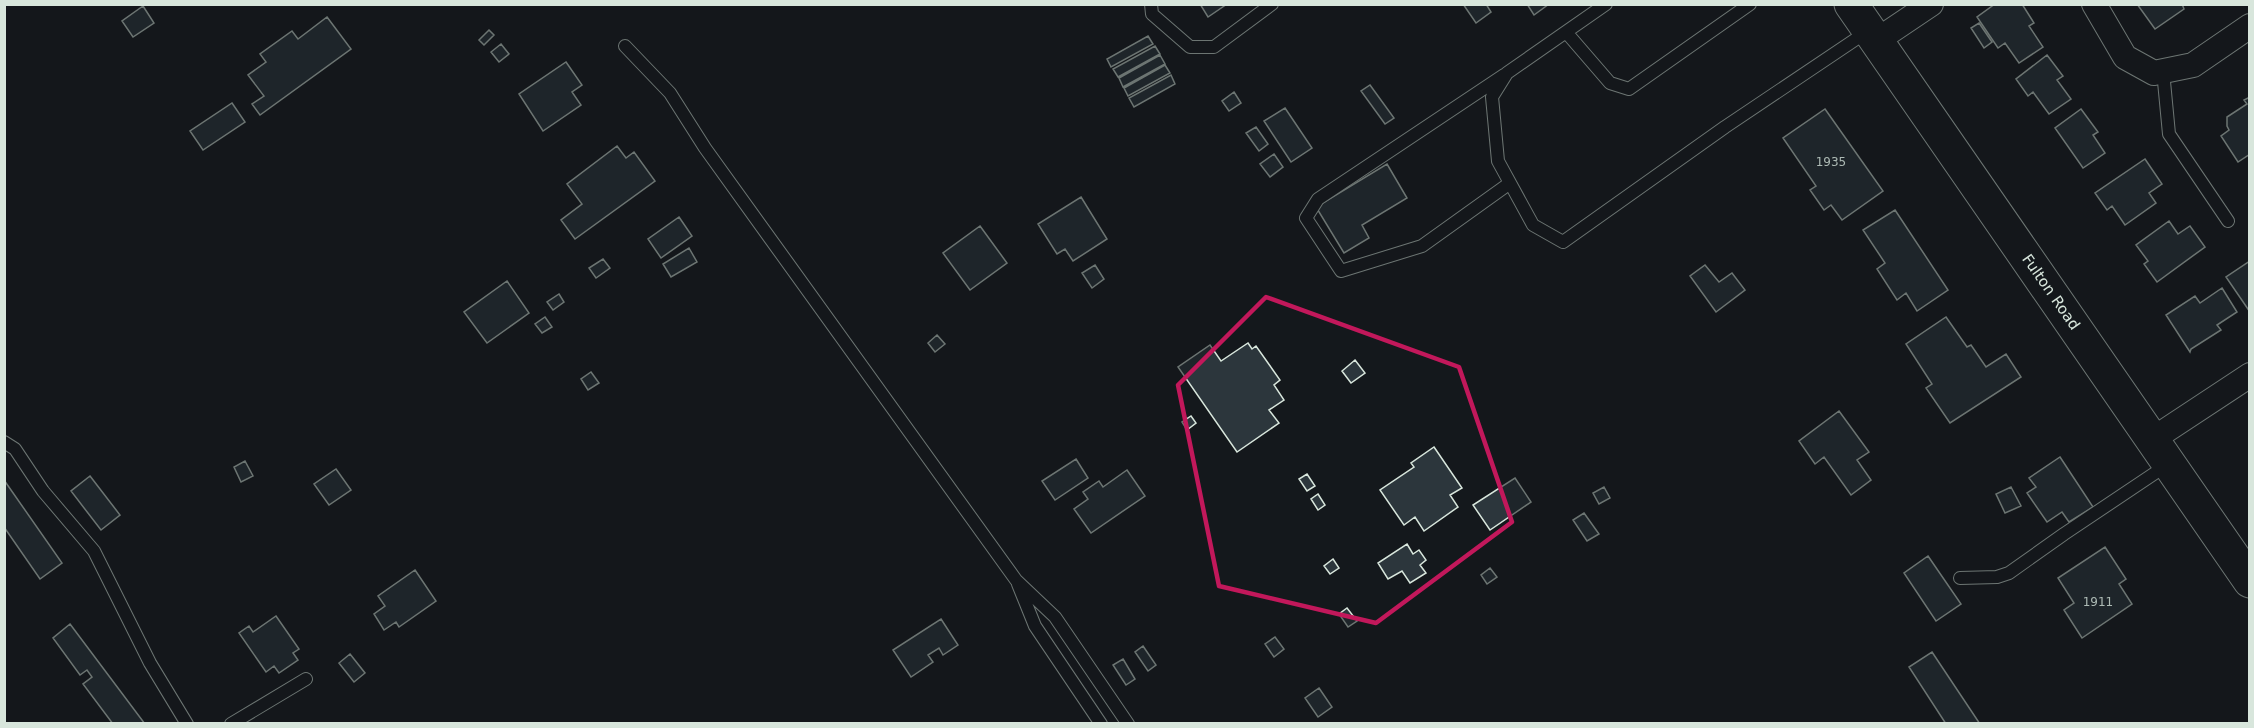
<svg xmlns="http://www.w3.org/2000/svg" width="2254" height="728" viewBox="0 0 2254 728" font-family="'DejaVu Sans',sans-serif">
	<rect width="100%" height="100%" fill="#14181c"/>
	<!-- building -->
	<path fill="#2c363c" stroke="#d8e6dc" stroke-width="1.5" d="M1200,4H1227L1208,17Z
		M1463,4H1486L1491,12L1476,23Z
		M1527,4H1549L1534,15Z
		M1995,4H2022L2034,23L2029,26L2043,47L2019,63L2005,43L1998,48L1977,17Z
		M2137,4H2182L2184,9L2155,29Z
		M143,6L154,23L133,37L122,21Z
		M327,17L351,49L260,115L252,104L264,96L248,75L266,62L260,54L292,31L298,39Z
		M1979,23L1992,42L1984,48L1971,28Z
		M489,30L494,35L484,45L479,40Z
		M1148,36L1153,44L1111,67L1107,59Z
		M501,44L509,54L499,62L491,52Z
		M1155,46L1160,54L1118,77L1113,69Z
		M1160,55L1165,64L1123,87L1119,78Z
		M2047,55L2063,76L2057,80L2071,99L2049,114L2033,92L2028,96L2016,79Z
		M566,62L582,85L572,92L581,105L543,131L519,94Z
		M1165,65L1170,73L1128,96L1124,88Z
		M1171,75L1175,84L1134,107L1129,98Z
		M1370,85L1394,118L1385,124L1361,91Z
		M1234,92L1241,103L1229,111L1222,101Z
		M2250,97V154L2238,162L2221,136L2229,130L2227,126V117L2247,104L2244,100Z
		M232,103L245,122L203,150L190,131Z
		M1285,108L1312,148L1291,162L1264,121Z
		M1825,109L1883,191L1842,220L1831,205L1824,210L1810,190L1816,186L1783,138Z
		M2081,109L2098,132L2093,135L2105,153L2083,168L2055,128Z
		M1256,127L1268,144L1259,151L1246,133Z
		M617,146L626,158L634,152L655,181L575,239L561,220L582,204L567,184Z
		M1274,154L1283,167L1270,177L1260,164Z
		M2145,159L2162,184L2149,193L2156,203L2125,225L2112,206L2107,210L2095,193Z
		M1387,164L1407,198L1362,225L1369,238L1344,253L1316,207Z
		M1081,197L1107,239L1073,261L1065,249L1057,254L1038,224Z
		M1895,210L1948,290L1917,311L1906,293L1897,300L1877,269L1885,263L1863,230Z
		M679,217L692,236L661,258L648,239Z
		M2169,221L2178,234L2190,226L2205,247L2157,282L2144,264L2148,261L2136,245Z
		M980,226L1007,263L970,290L943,253Z
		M689,248L697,262L671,277L663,264Z
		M603,259L610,268L596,278L589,268Z
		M2250,261V312L2226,277Z
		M1095,265L1104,279L1092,288L1082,273Z
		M1705,265L1719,282L1732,273L1745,290L1716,312L1690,276Z
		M507,281L529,313L487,343L464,312Z
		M2222,288L2237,312L2217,325L2221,330L2191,349L2190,352L2166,315L2195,296L2200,303Z
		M559,294L564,302L553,310L547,302Z
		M545,317L552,327L542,333L535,324Z
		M1946,317L1967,347L1971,345L1986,367L2006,354L2021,377L1950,423L1926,388L1932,384L1906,344Z
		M937,335L945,344L935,352L928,343Z
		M1248,343L1252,349L1256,346L1280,380L1274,385L1284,400L1269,410L1279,423L1237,452L1178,367L1210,345L1221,361Z
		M1355,360L1365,373L1351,383L1342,371Z
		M591,372L599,383L588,390L581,379Z
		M1839,411L1869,452L1857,460L1871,480L1851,495L1824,457L1815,464L1799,441Z
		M1191,416L1196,423L1187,430L1182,422Z
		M1434,447L1462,488L1450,495L1458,507L1424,531L1415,517L1404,525L1380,490L1414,467L1411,463Z
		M2060,457L2093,507L2069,522L2062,512L2047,522L2027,493L2036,487L2029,478Z
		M1076,459L1088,478L1055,500L1042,481Z
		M245,461L253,476L241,482L234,467Z
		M336,469L351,490L329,505L314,484Z
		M1127,470L1145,496L1091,533L1074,509L1088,499L1083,492L1099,481L1103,487Z
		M1307,474L1315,486L1307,491L1299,479Z
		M90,476L120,515L101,530L71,491Z
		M1515,478L1531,502L1490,530L1473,505Z
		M4,480L62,563L40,579L4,527Z
		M1604,487L1610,498L1599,504L1593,493Z
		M2011,487L2021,506L2005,513L1996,494Z
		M1318,494L1325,505L1318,510L1311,499Z
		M1584,513L1599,534L1587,541L1573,520Z
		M1407,544L1413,554L1419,550L1426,560L1420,565L1426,573L1410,583L1402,571L1388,579L1378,563Z
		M2105,547L2126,579L2119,584L2132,604L2082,638L2064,610L2074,603L2058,578Z
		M1928,556L1961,604L1936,621L1904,573Z
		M1333,559L1339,568L1330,574L1324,566Z
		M1490,568L1497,577L1487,584L1481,575Z
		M415,570L436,601L399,627L396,622L384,630L374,614L385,606L378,596Z
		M1347,608L1357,621L1348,627L1339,614Z
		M276,616L299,649L293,653L298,660L279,673L274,666L266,672L239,633L249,626L253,632Z
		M941,619L958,645L943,655L939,648L928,655L933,662L911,677L893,650Z
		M70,624L145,724H113L83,684L92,677L87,670L80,675L53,638Z
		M1275,637L1284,649L1274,657L1265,644Z
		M1143,646L1156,665L1148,671L1135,652Z
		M1932,652L1980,724H1946L1909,667Z
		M350,654L365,673L354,682L339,663Z
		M1123,659L1135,679L1126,685L1113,665Z
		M1319,688L1332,707L1318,717L1305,698Z"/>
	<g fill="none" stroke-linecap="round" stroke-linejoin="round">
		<defs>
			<path id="lane" d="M1151,4L1152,14L1190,47H1214L1272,4
				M1606,4L1507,73L1492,97L1498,161L1533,225L1563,242L1725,127L1868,31
				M1566,32L1610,83L1629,89L1750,4
				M625,46L670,93L705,148L1016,580L1055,617L1128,724
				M2163,71L2169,134L2228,221
				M1504,75L1318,199L1306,218L1341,271L1422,246L1510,183
				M4,442L15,449L43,491L94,551L150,663L187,724
				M1960,578L1997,577L2009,573L2064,534L2167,465
				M1018,584L1035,626L1101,724
				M231,724L306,679"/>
			<path id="street" d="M2094,4L2125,57L2154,73L2193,65L2250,26
				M1876,41L1931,4
				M2153,439L2250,375"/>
			<path id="secondary" d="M1851,4L2250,581"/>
		</defs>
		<!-- lane casing -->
		<use href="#lane" stroke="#d8e6dc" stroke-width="14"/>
		<!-- street casing -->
		<use href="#street" stroke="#d8e6dc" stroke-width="26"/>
		<!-- secondary casing -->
		<use href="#secondary" stroke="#d8e6dc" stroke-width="35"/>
		<!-- lane -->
		<use href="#lane" stroke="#14181c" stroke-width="12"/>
		<!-- street -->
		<use href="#street" stroke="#14181c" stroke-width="24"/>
		<!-- secondary -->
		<use href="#secondary" stroke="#14181c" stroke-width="33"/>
	</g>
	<!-- marked area -->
	<path d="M0 0H2254V728H0ZM1266,297L1459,367L1512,522L1376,623L1219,586L1178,385Z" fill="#14181c" fill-opacity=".55" fill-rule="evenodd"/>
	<path fill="none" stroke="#c2185b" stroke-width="4.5" stroke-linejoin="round" d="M1266,297L1459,367L1512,522L1376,623L1219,586L1178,385Z"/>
	<g text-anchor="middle" stroke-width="4.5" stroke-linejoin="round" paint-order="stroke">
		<!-- number labels -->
		<g font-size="12" fill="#adbab4">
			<text x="1831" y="166">1935</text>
			<text x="2098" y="606">1911</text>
		</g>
		<!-- street labels -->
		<g font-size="15" fill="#d8e6dc" stroke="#14181c">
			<text transform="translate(2051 292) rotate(55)" y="5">Fulton Road</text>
		</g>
	</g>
	<!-- border -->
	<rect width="2254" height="728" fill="none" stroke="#d8e6dc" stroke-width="12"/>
</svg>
